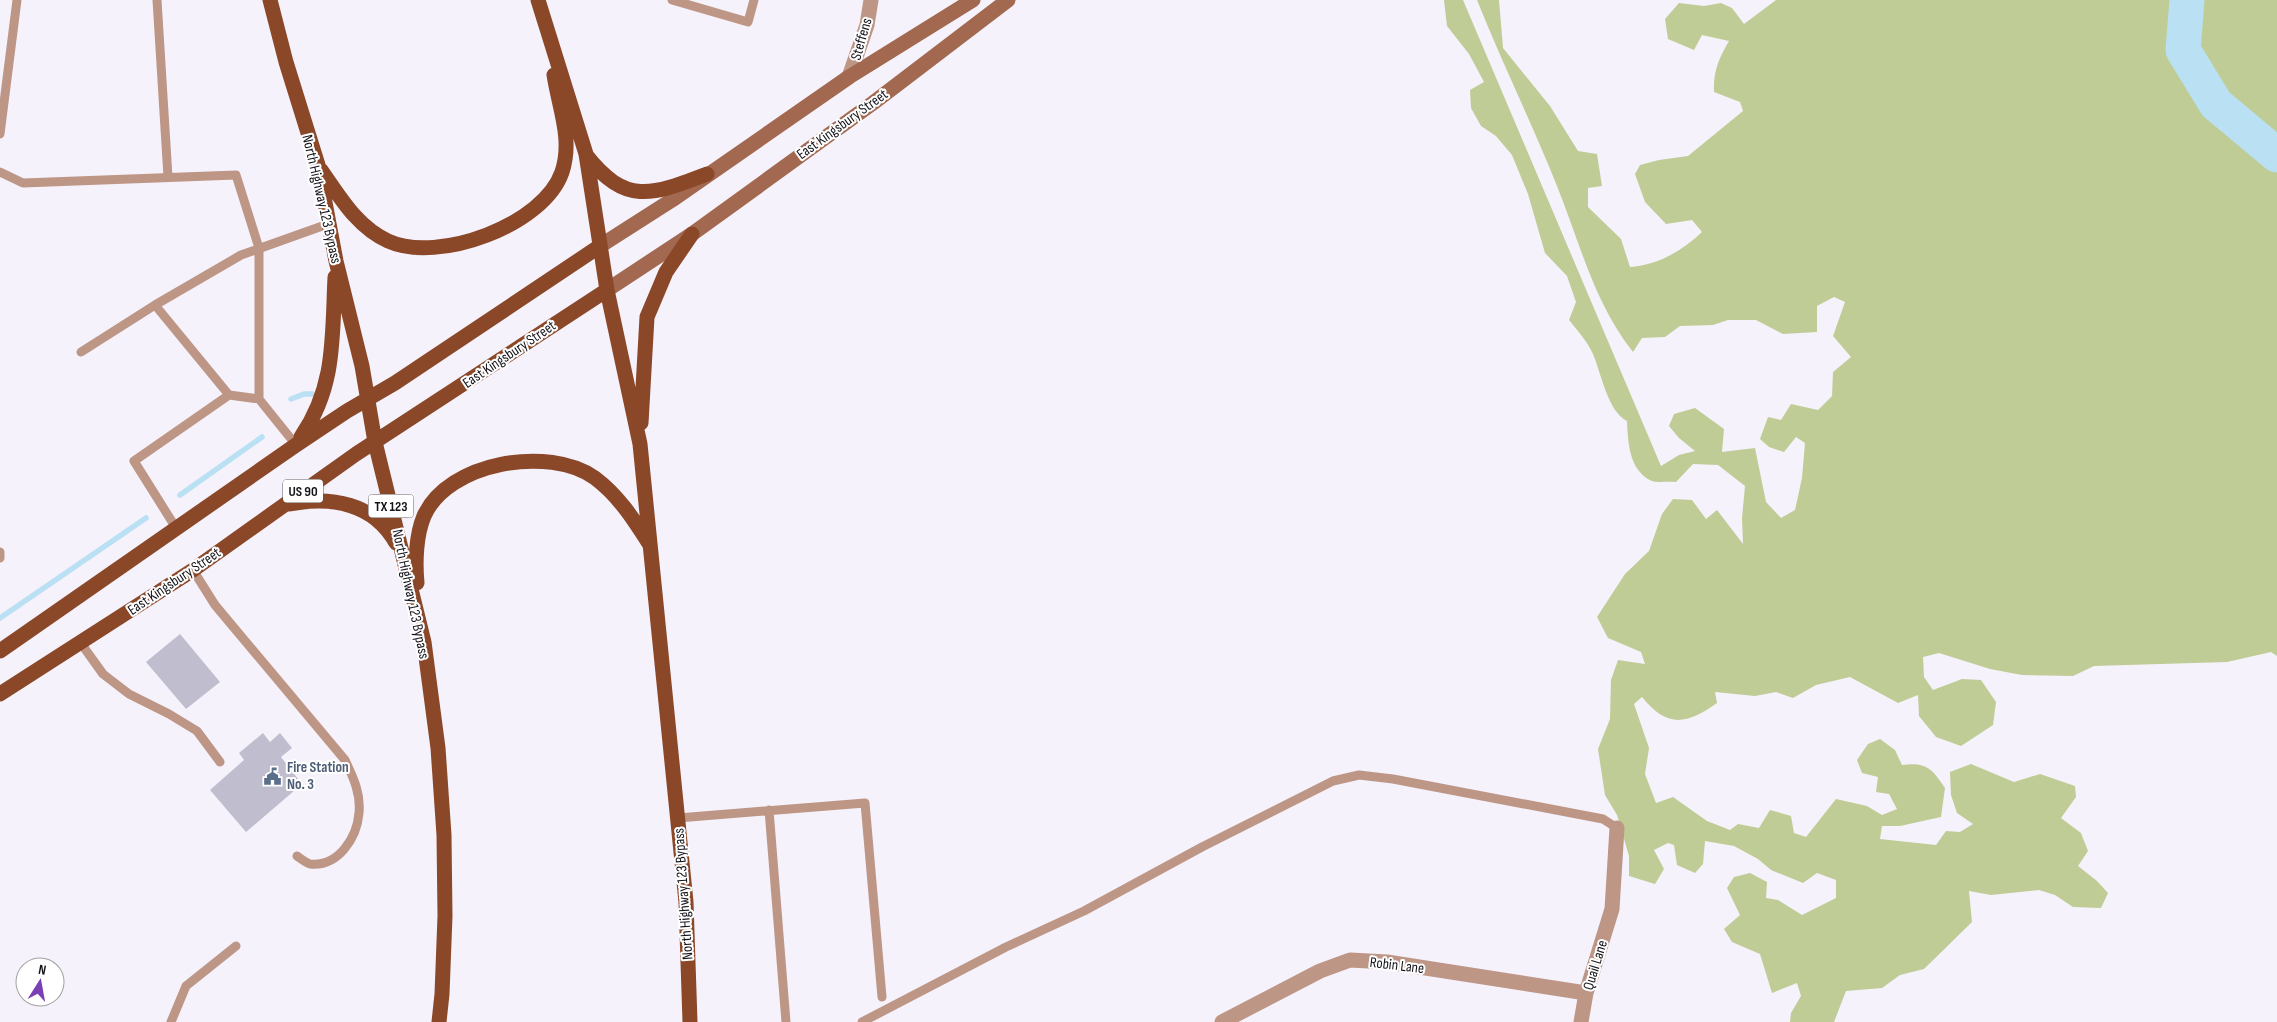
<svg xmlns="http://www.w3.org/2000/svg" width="2277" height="1022" viewBox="0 0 2277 1022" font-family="'Sofia Sans Condensed',sans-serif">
	<rect width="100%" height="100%" fill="#f5f2fc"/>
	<!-- green -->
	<path fill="#bfcc95" d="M1444,0H1463L1661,466L1679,455L1695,451L1679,438L1669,426L1674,414L1695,408L1724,429L1722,452L1755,448L1766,502L1781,518L1795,510L1802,478L1805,443L1796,437L1784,452L1769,447L1760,439L1768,417L1781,420L1791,404L1818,410L1832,396L1833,372L1851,357L1833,336L1845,302L1834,297L1817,306V332L1783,334L1756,320H1728L1713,325L1680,326L1665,337L1642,338L1633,352C1594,303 1580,243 1557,186C1532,123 1502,63 1477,0H1499L1503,48L1550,106L1578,151L1597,154L1602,186L1588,188V207L1621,239L1630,267C1658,265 1682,251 1702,232L1692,220L1666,224L1645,202L1635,174L1640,165L1659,160L1688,156L1743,111L1740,102L1714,92C1713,72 1719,58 1729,41L1702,35L1694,50L1668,39L1665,19L1679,3L1704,6L1721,3L1732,8L1744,24L1776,0H2277V656L2271,652L2227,662L2094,666L2073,676L2022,675L1990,669L1939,653L1923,657L1924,677L1933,690L1962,679L1981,680L1996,702L1993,725L1961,746L1936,737L1919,716L1918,695L1898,703L1850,677L1816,685L1793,698L1776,692L1755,696L1715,692L1717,703C1686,725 1667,728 1642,697L1634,704L1649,748L1645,774L1656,803L1673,797L1707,821L1730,830L1738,824L1759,828L1770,810L1791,816L1794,833L1806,837L1836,799L1867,806L1882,815L1897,809L1889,794L1876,792L1878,777L1862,773L1857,760L1868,744L1880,739L1895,750L1902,765C1927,762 1932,769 1945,788L1941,817L1900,826H1882L1880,839L1936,845L1946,831L1960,832L1973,824L1957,813L1951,795L1950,772L1971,764L2014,782L2040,774L2075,786L2076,797L2061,818L2081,833L2088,851L2078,866L2097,881L2108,893L2101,908L2073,907L2055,895L2039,890L1991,895L1969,891L1972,922L1924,969L1900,975L1882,988L1846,991L1834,1022H1790L1791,1013L1801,996L1797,983L1772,993L1760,954L1732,942L1724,929L1740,915L1727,888L1734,877L1750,873L1767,882L1766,898L1778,900L1802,915L1836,898V880L1817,873L1803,883L1771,870L1758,859L1734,846L1705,841L1703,864L1695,873L1677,865L1674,845L1668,843L1654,850L1664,869L1655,884L1629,876V856L1617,815L1605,795L1598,749L1610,719L1611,680L1618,660L1645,664L1641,652L1608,638L1597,617L1625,574L1649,551L1662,514L1673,499L1692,500L1706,519L1717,510L1743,544L1742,518L1745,486L1718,465L1693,464L1676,482C1669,481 1658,483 1652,481C1629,471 1628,442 1627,421C1607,411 1601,371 1592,352C1587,341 1577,330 1569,320L1576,302L1567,276L1545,253L1528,194L1512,155L1496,136L1481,126L1471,108L1470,90L1484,82L1469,54L1447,26Z"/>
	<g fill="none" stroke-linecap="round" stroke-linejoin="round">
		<!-- stream -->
		<path stroke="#bae0f3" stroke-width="5.5" d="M291,399L304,394H312
			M180,495L262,437
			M0,618L146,518"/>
		<!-- river -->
		<path stroke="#bae0f3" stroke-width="35" d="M2187,0L2183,50L2216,104L2277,155"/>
	</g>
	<!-- building -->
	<path fill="#c0bdcf" d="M180,634L220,682L186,709L146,662Z
		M263,733L270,742L280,733L292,748L281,757L302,784L246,832L210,790L244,760L239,753Z"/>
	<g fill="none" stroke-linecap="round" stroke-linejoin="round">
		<!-- lane -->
		<path stroke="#be9686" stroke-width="9" d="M157,0L168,177
			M672,0L748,22L754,0
			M0,134L17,0
			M0,172L23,183L236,175L259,248V399L296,445
			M155,305L229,395L259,399
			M81,352L155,305L241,255L328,224
			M176,528L134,461L229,395
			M0,552V558
			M193,570L215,605L345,760C353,777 361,793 359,813C357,837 339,867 310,864C306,863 300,858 297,856
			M80,642L103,674L129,694L169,714L197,731L220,762
			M769,810L786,1022
			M678,818L865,803L882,997
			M171,1022L186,986L236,946
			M862,1022L1006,947L1084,911L1202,847L1333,781L1359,775L1393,779L1603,819L1617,828"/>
		<!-- street -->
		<path stroke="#be9686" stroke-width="15" d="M849,77L867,25L871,0
			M1222,1022L1320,971L1350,960L1387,962L1586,993
			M1581,1022L1586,993L1612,909L1617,828"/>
		<!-- secondary -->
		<path stroke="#a26950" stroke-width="15" d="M600,246L672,200L849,77L973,0
			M607,290L692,234L873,103L1008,0"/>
		<!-- primary -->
		<path stroke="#8b4829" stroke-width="15" d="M270,0L286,62L318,165L336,261L362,366L375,442L424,642L438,748L444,835L445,916L442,994L439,1022
			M538,0L586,154L607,290L640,444L686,902L690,1022
			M586,155C626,206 652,195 707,174
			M321,170C340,197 357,227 388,241C438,264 544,225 562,172C573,139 559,108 554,75
			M641,423L647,317L666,272L692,234
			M301,437C336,386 332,337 335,277
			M290,504C331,496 374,503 396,543
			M417,583C415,562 416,535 424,516C448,462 549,445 595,478C619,496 634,520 650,545
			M0,651L296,445L347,411L395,383L600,246
			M0,694L193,570L356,454L607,290"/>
	</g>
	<!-- icons -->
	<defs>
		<symbol id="civic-bare" viewBox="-9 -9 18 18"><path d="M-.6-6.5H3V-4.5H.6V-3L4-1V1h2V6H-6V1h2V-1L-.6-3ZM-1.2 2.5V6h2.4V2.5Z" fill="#5c6f8a" stroke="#fff" stroke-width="2.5" paint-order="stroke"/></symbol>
	</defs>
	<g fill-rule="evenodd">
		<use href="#civic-bare" x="260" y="764" width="25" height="25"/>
	</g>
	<g text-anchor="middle" stroke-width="4" stroke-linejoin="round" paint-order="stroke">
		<!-- shield labels -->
		<g fill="#fff" stroke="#5b5a5e" stroke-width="1">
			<rect x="283" y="479.5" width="40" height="23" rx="4"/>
			<rect x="368.5" y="494.5" width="45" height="23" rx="4"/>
		</g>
		<g font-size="14" font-weight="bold" fill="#151319">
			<text x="303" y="496">US 90</text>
			<text x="391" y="511">TX 123</text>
		</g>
		<!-- street labels -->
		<g font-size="15" fill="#151319" stroke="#fff">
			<text transform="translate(861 39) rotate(-74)" y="5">Steffens</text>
			<text transform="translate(842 124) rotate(-36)" y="5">East Kingsbury Street</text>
			<text transform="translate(322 199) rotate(77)" y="5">North Highway 123 Bypass</text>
			<text transform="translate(509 354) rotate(-34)" y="5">East Kingsbury Street</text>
			<text transform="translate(174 581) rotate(-34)" y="5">East Kingsbury Street</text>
			<text transform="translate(411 594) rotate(78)" y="5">North Highway 123 Bypass</text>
			<text transform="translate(683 894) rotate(-94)" y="5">North Highway 123 Bypass</text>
			<text transform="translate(1397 965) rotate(7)" y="5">Robin Lane</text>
			<text transform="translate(1595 965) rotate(-73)" y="5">Quail Lane</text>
		</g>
		<!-- service labels -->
		<g font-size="15" font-weight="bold" fill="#4e5e75" stroke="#fff" text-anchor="start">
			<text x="287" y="772">Fire Station<tspan x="287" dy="17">No. 3</tspan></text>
		</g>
	</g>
	<!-- north arrow -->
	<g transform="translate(40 982) rotate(11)"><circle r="24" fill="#ffffff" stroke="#a1a1a3"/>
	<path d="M0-4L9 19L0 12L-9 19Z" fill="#7a3fb5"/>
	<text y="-8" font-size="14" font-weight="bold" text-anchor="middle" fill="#151319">N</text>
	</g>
</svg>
